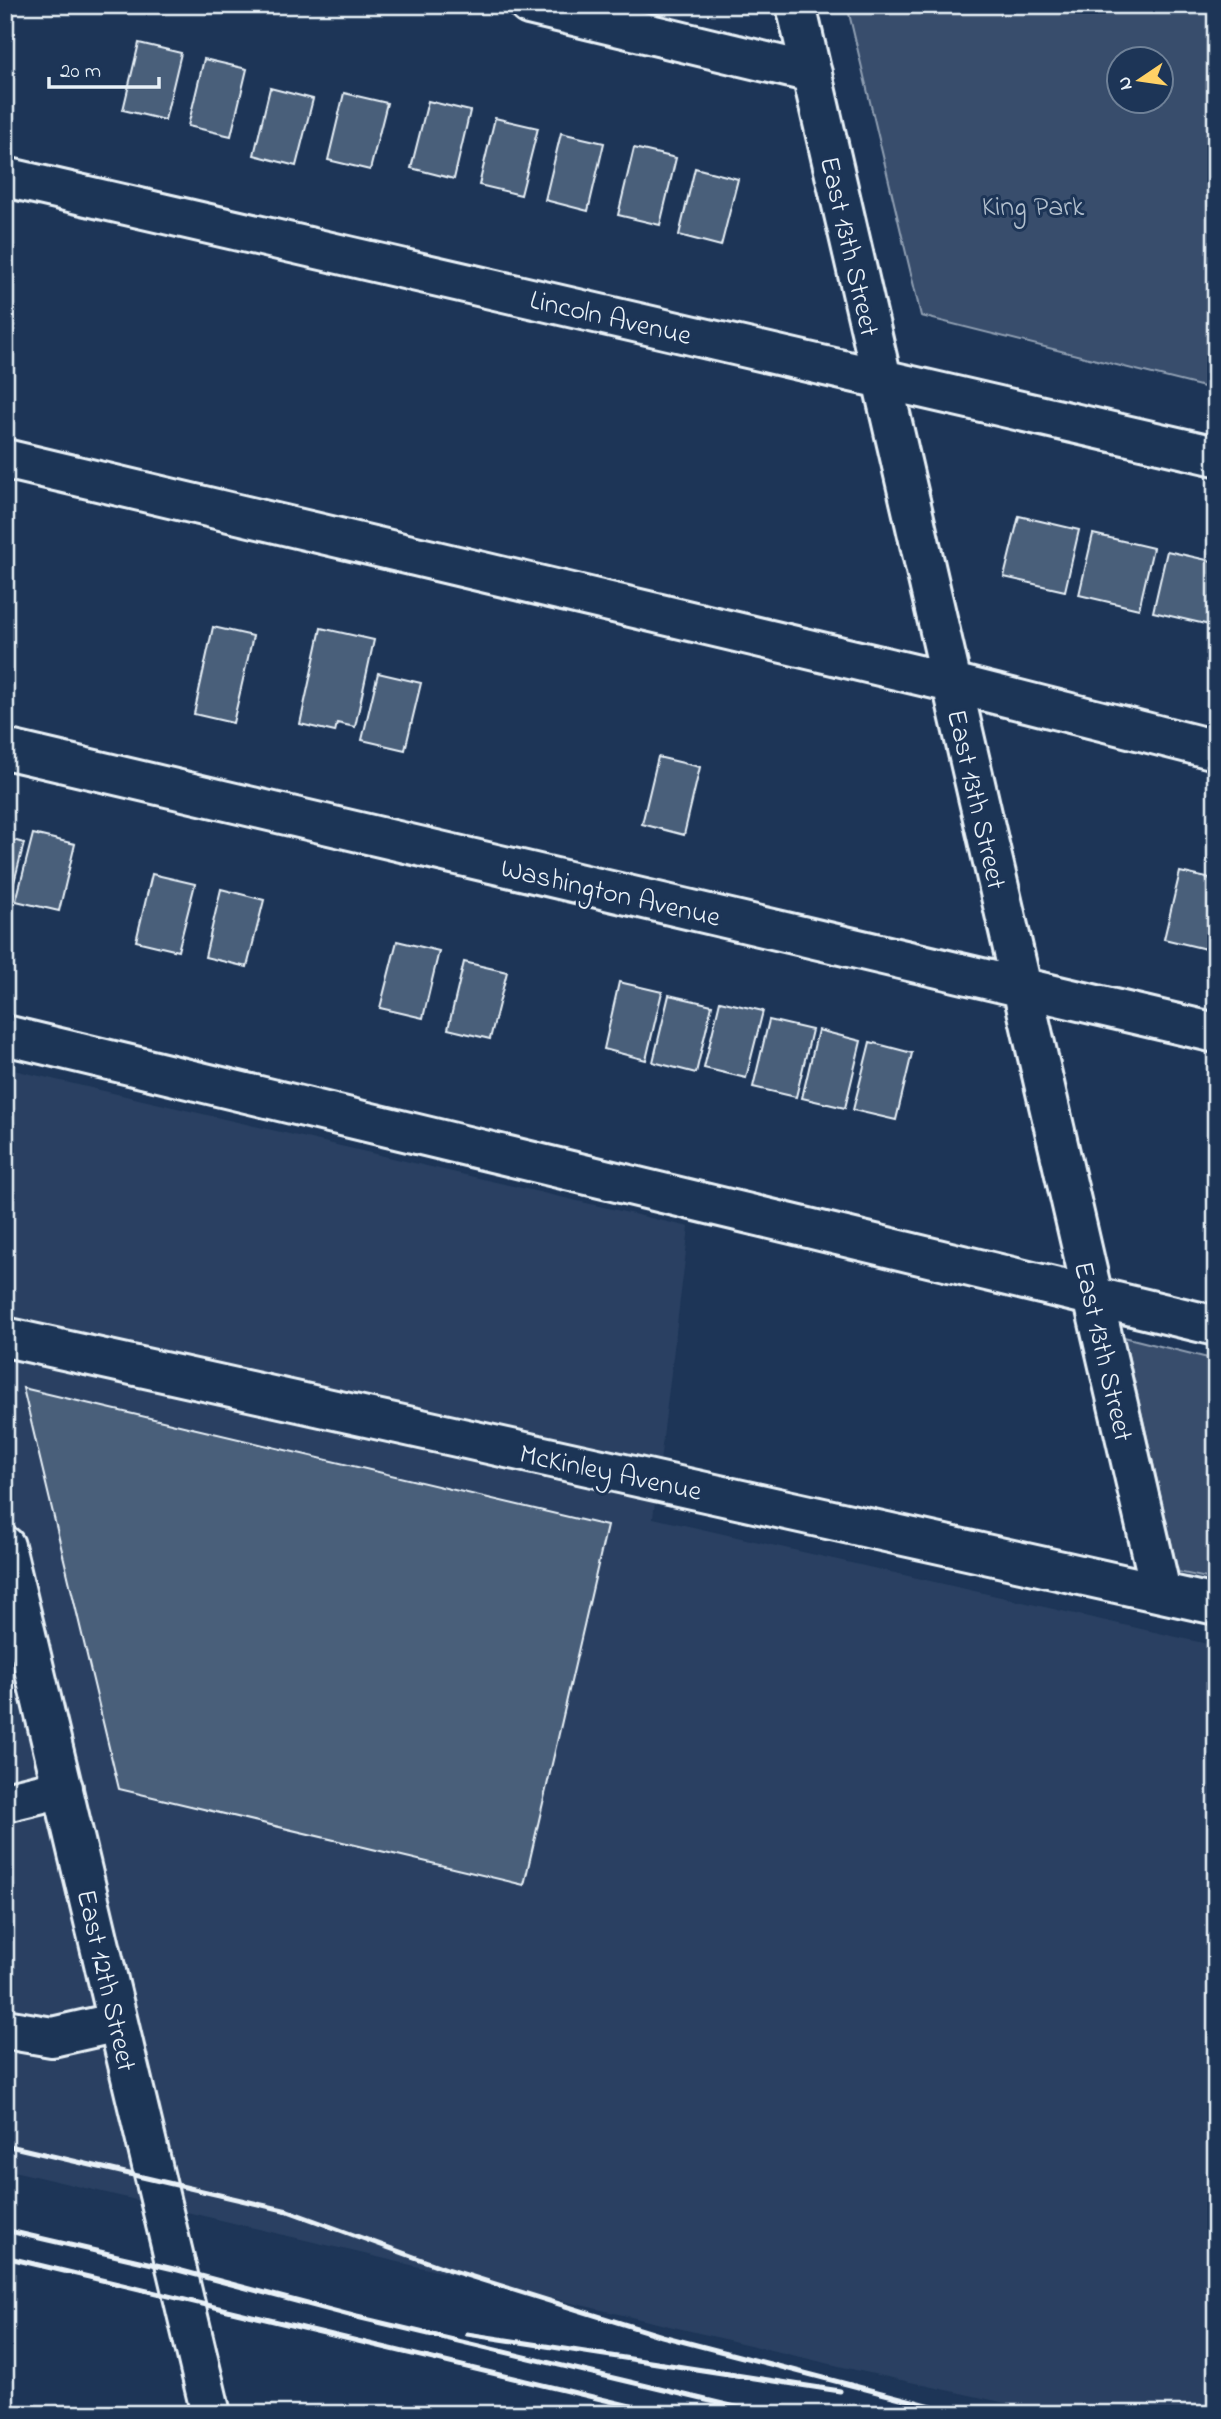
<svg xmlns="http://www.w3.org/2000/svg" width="1221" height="2419" viewBox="0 0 1221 2419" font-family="'Indie Flower',sans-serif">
	<rect width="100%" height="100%" fill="#1d3557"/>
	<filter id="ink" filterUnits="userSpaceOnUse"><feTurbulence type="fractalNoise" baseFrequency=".0143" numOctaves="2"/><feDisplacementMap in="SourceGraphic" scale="14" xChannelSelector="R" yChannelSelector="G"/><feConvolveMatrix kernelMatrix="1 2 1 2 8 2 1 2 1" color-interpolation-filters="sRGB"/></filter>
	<g filter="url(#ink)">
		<!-- built -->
		<path fill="#2a4162" d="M5,1068L689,1227L653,1518L1216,1646V2414H1056L856,2370L5,2169Z"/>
		<!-- green -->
		<path fill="#374d6c" stroke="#909fb2" stroke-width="2" fill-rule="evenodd" d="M847,5H1216V390L921,316ZM1120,60H1162V102H1120Z
			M1124,1337L1216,1360V1580L1178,1572Z"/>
		<!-- building -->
		<path fill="#495e7a" stroke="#e8f1f8" stroke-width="2" d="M139,43L181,53L165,120L123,110Z
			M204,59L247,69L231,136L188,126Z
			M270,88L313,99L296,166L254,155Z
			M344,93L387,103L370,170L328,160Z
			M428,101L470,111L454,179L411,168Z
			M495,118L538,128L521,195L479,185Z
			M561,133L604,143L588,211L545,200Z
			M634,148L676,158L660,225L618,215Z
			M695,168L738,179L721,246L679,235Z
			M1019,516L1079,530L1065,591L1004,577Z
			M1093,534L1153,548L1139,609L1079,595Z
			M1167,551L1216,562V617L1214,626L1153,612Z
			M213,627L253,636L233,723L194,714Z
			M321,628L374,640L355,727L337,723L335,732L300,724Z
			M378,673L421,683L405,750L362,740Z
			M658,757L700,767L684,835L642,824Z
			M33,834L75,844L59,911L16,901Z
			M5,838L24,843L7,910H5Z
			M1180,872L1216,880V909L1206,949L1164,939Z
			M152,874L195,884L178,951L136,941Z
			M221,889L264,900L247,967L205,957Z
			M397,941L439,951L423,1018L380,1008Z
			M464,962L507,972L490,1039L448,1029Z
			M619,982L662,992L646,1060L604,1049Z
			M669,995L712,1005L696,1073L653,1062Z
			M720,1001L763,1011L746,1078L704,1068Z
			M769,1020L812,1030L796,1097L753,1087Z
			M818,1030L861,1041L845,1108L802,1098Z
			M870,1042L912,1053L896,1120L853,1110Z
			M23,1388L607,1526L524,1885L119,1789Z
			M5,1859L13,1928H5Z"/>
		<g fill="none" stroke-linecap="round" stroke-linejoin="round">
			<defs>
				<path id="minor" d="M529,5L812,73
					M796,5L1161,1592
					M5,177L1216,456
					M5,459L952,683L1216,750
					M5,749L1216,1033
					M5,1035L1216,1326
					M5,1337L1216,1605
					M5,1546L211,2414
					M5,1802L63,1788
					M5,2029L52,2037L118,2022"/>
			</defs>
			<!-- minor casing -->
			<use href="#minor" stroke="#e8f1f8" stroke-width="44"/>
			<!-- minor -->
			<use href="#minor" stroke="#1d3557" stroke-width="38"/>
			<!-- rail -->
			<path stroke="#e8f1f8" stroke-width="5" d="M5,2145L288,2211L447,2269L662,2336L962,2414
				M5,2230L178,2270L357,2317L765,2414
				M5,2257L664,2414
				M467,2334L840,2391"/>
		</g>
	</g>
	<g text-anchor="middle" stroke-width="6" stroke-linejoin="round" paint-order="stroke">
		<!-- park labels -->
		<g font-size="28" fill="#b3c0ce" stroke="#1d3557">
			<text x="1033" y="215">King Park</text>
		</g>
		<!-- street labels -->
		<g font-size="28" fill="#e8f1f8" stroke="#1d3557">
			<text transform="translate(851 246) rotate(77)" y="10">East 13th Street</text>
			<text transform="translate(611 316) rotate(13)" y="10">Lincoln Avenue</text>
			<text transform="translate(978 799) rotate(77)" y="10">East 13th Street</text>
			<text transform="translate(611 891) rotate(13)" y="10">Washington Avenue</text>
			<text transform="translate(1105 1351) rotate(77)" y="10">East 13th Street</text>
			<text transform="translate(611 1471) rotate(12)" y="10">McKinley Avenue</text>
			<text transform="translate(108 1980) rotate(77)" y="10">East 12th Street</text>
		</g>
	</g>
	<!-- margin -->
	<rect width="1221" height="2419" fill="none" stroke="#1d3557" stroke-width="28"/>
	<rect x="14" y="14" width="1193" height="2391" fill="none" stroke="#e8f1f8" stroke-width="2.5" filter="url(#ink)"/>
	<!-- north arrow -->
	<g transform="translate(1140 80) rotate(257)"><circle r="33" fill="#1d3557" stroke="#6e8097" stroke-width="2"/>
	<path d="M0-5L12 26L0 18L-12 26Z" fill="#ffd166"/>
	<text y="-10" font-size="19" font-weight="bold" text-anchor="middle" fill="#e8f1f8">N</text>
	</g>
	<!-- scale -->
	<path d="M49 77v10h110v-10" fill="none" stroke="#e8f1f8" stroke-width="3.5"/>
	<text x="60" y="77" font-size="21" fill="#e8f1f8" stroke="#1d3557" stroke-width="5" paint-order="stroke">20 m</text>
</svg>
